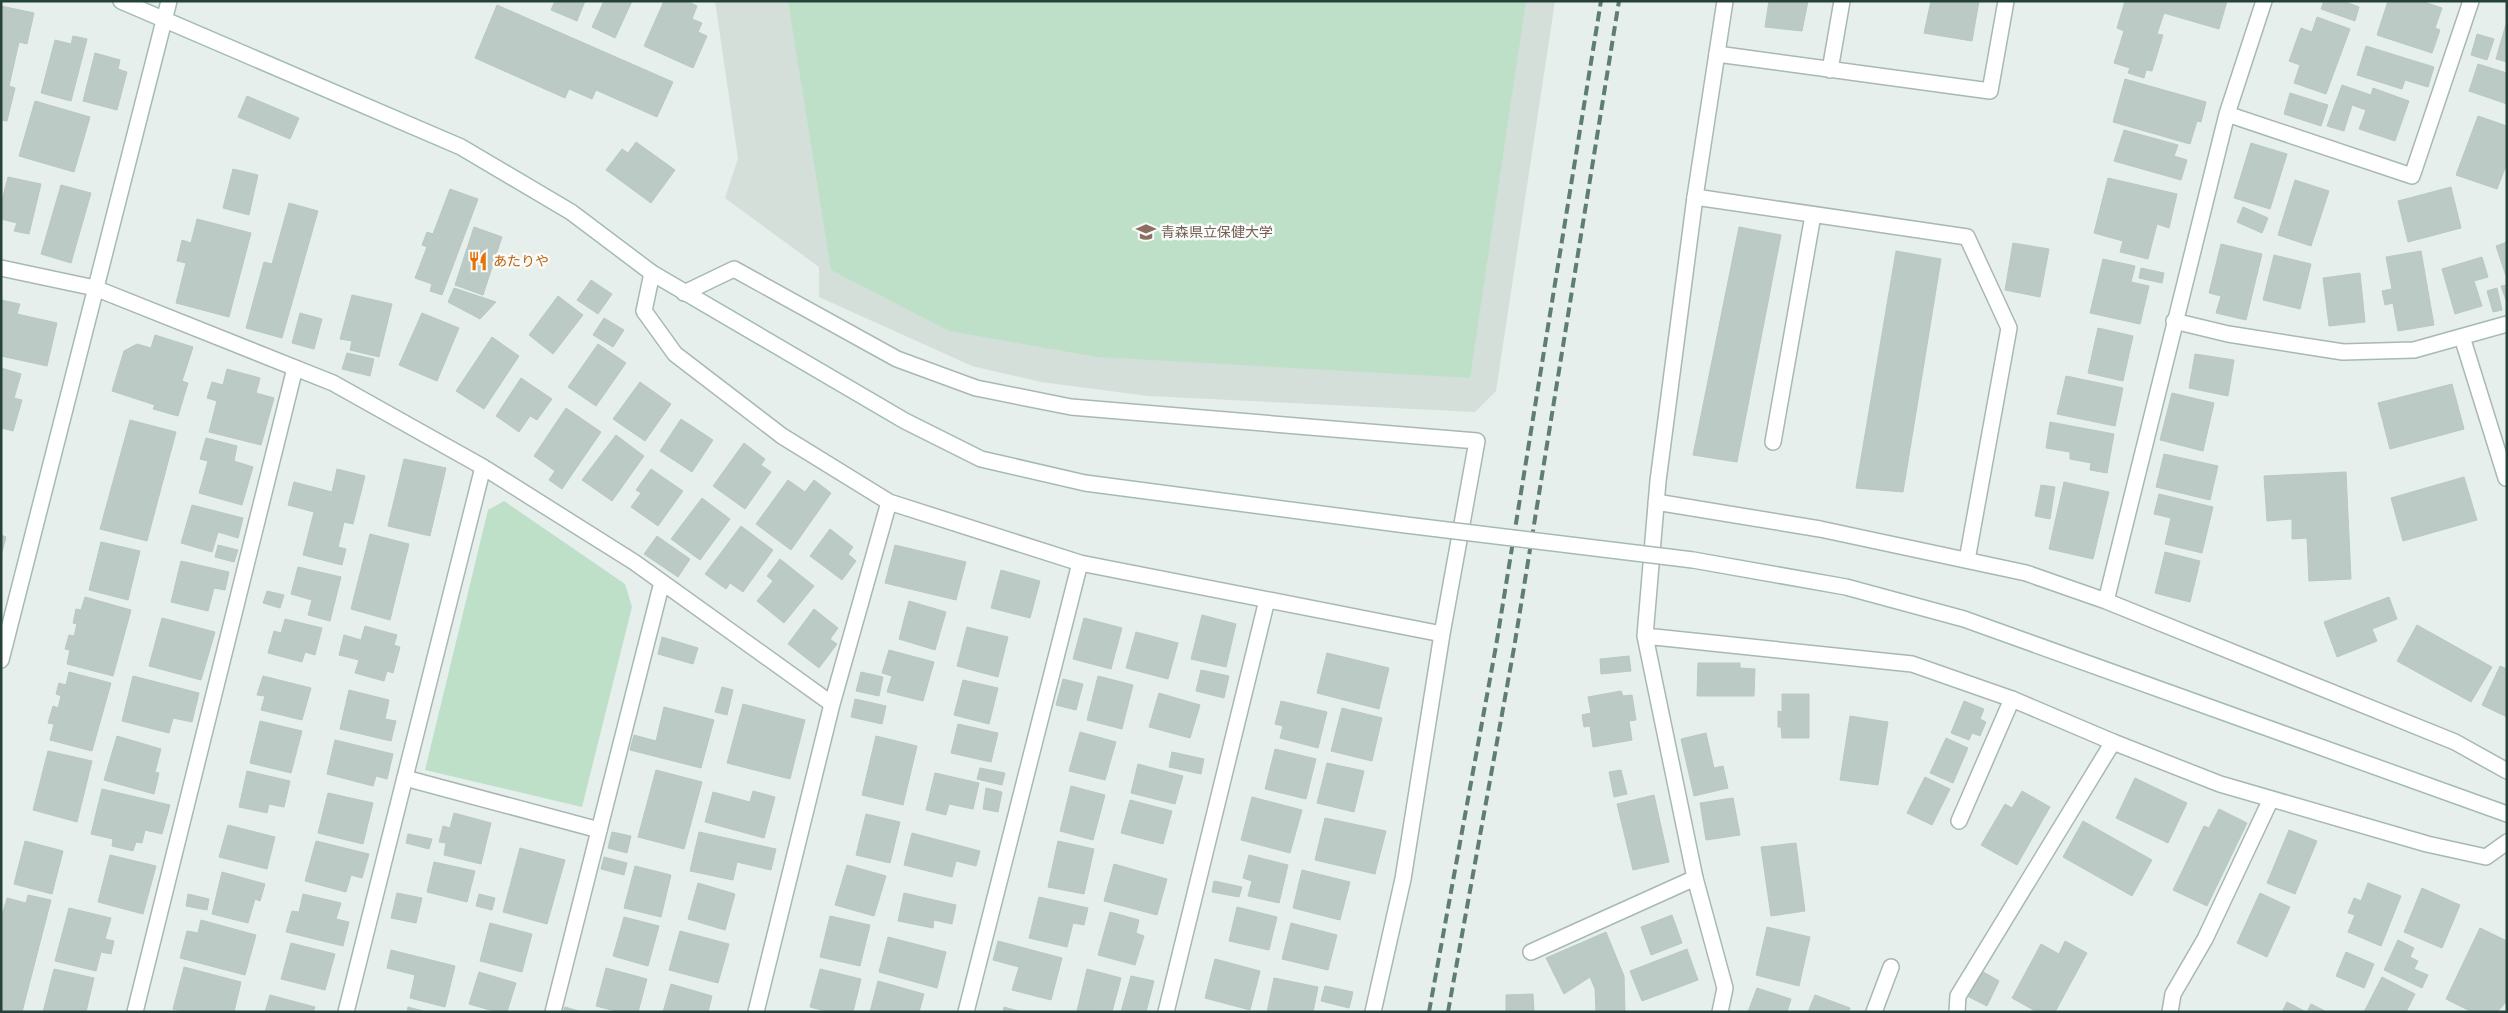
<svg xmlns="http://www.w3.org/2000/svg" width="2508" height="1013" viewBox="0 0 2508 1013" font-family="Montserrat,'Noto Sans JP',sans-serif">
	<rect width="100%" height="100%" fill="#e6efeb"/>
	<!-- built -->
	<path fill="#d4dfda" d="M715,1H1555L1496,391L1475,412L1148,396L1041,382L972,366L819,297V267L725,198L738,158Z"/>
	<!-- green -->
	<path fill="#bfe0c8" d="M788,1H1526L1470,378L1097,357L949,331L831,270Z
		M504,501L625,584L632,607L582,807L425,770L488,510Z"/>
	<!-- building -->
	<path fill="#bbcac4" stroke="#b8c9c2" d="M555,1H585L577,21L551,10Z
		M604,1H632L615,38L592,27Z
		M664,1H687L697,6L692,19L702,23L698,32L707,36L693,68L644,46Z
		M1769,1H1808L1802,31L1765,27Z
		M1931,1H1979L1972,41L1924,33Z
		M2125,1H2227L2219,29L2164,13L2157,34L2163,35L2152,71L2146,70L2144,78L2128,73L2130,68L2114,63L2124,31L2117,28Z
		M2324,1H2343L2359,7L2355,21L2321,9Z
		M2388,1H2421L2442,8L2435,28L2440,30L2432,53L2377,35Z
		M497,5L673,82L657,117L596,90L592,99L569,89L565,98L475,58Z
		M1,6L34,13L27,44L19,42L9,86L15,88L7,121L1,120Z
		M2317,17L2350,29L2326,94L2294,83L2300,65L2289,61L2301,28L2312,32Z
		M2506,24H2507V62L2496,59Z
		M2477,34L2494,39L2487,60L2471,55Z
		M73,36L87,39L71,101L41,93L55,40L71,44Z
		M2366,46L2434,67L2428,87L2405,80L2402,89L2357,75Z
		M95,53L120,60L118,69L127,72L117,110L83,101Z
		M2478,64L2507,73V104L2469,91Z
		M2125,79L2206,102L2201,122L2197,121L2190,144L2113,122Z
		M2342,85L2371,95L2373,88L2409,101L2395,141L2359,129L2366,110L2352,105L2344,131L2327,126Z
		M2290,93L2328,105L2321,126L2284,114Z
		M247,96L299,118L290,139L238,117Z
		M35,101L90,117L74,172L19,156Z
		M2478,116L2507,126V163L2497,189L2456,175Z
		M2124,130L2178,145L2174,156L2187,160L2181,180L2114,161Z
		M636,142L675,170L651,203L606,170L622,149L628,153Z
		M2251,143L2287,154L2270,209L2234,198Z
		M233,169L258,175L249,215L223,208Z
		M8,177L41,184L29,234L14,231L17,223L1,219V204Z
		M2108,178L2177,194L2169,228L2157,224L2148,259L2120,252L2123,241L2094,233Z
		M2295,180L2329,191L2311,246L2278,235Z
		M61,185L91,193L71,263L41,254Z
		M2451,187L2461,228L2408,242L2398,201Z
		M450,189L478,199L442,295L430,291L432,284L415,278L427,247L422,245L427,232L433,234Z
		M289,203L318,211L282,338L246,328L264,262L272,264Z
		M2243,207L2268,218L2262,233L2237,222Z
		M197,219L251,233L229,317L176,303L186,263L177,261L182,240L191,243Z
		M474,227L502,237L483,295L455,285Z
		M1739,227L1781,235L1737,462L1693,455Z
		M2507,242V276H2506L2496,246Z
		M2013,243L2049,249L2040,297L2005,290Z
		M2221,244L2262,254L2246,320L2216,313L2221,296L2209,293Z
		M1896,251L1941,259L1903,492L1856,488Z
		M2421,251L2434,325L2398,331L2393,303L2385,305L2382,291L2392,289L2386,257Z
		M2274,255L2311,264L2300,309L2263,300Z
		M2482,257L2488,277L2474,281L2482,306L2455,314L2442,269Z
		M2103,259L2135,266L2131,282L2149,286L2140,324L2090,313Z
		M2141,268L2164,273L2162,283L2139,278Z
		M2360,273L2365,322L2329,326L2323,278Z
		M591,280L612,294L598,314L577,300Z
		M2507,285V303L2501,286Z
		M454,288L496,302L480,319L448,302Z
		M2497,288L2502,310L2493,312L2487,291Z
		M352,295L392,304L379,357L350,350L352,341L340,339Z
		M558,296L583,315L553,354L529,335Z
		M1,300L20,304L17,314L57,323L47,366L1,356Z
		M300,313L322,319L314,349L292,343Z
		M422,313L459,328L437,381L399,365Z
		M604,318L624,330L613,347L593,335Z
		M2098,328L2133,336L2123,381L2088,373Z
		M155,335L193,347L182,381L188,383L178,416L153,409L155,405L112,391L124,351L137,344L151,348Z
		M492,337L519,356L484,409L456,391Z
		M598,344L626,363L596,406L568,387Z
		M347,353L374,359L370,376L342,369Z
		M2195,354L2234,360L2228,396L2189,388Z
		M1,368L21,374L14,398L22,400L13,431L1,428Z
		M227,369L260,378L256,393L274,398L261,445L209,432L217,401L207,398L212,382L223,385Z
		M2066,376L2123,388L2115,426L2057,414Z
		M521,378L552,399L537,420L530,416L519,432L496,416Z
		M640,382L671,404L645,441L613,419Z
		M2452,384L2464,429L2390,449L2378,403Z
		M2172,393L2214,403L2203,451L2160,440Z
		M566,408L601,432L562,489L549,480L555,471L534,456Z
		M681,419L713,440L692,472L660,451Z
		M130,420L176,432L147,541L100,529Z
		M2050,422L2114,434L2107,473L2090,470L2091,463L2070,459V452L2046,448Z
		M616,435L644,456L612,501L582,480Z
		M206,438L237,446L234,461L253,467L242,505L199,493L208,461L200,459Z
		M744,443L765,459L761,465L771,472L745,509L713,486Z
		M2164,454L2218,466L2210,500L2156,487Z
		M404,459L446,468L430,536L388,526Z
		M337,469L365,476L353,524L344,522L338,547L346,549L342,565L303,555L314,512L288,505L294,482L332,492Z
		M651,469L683,491L658,526L631,507L641,493L636,490Z
		M2346,472L2351,579L2309,581L2307,538L2292,539V519L2267,521L2264,476Z
		M2464,477L2477,520L2403,541L2391,498Z
		M788,480L805,492L814,480L831,493L791,550L756,524Z
		M2064,482L2109,492L2093,559L2049,549Z
		M2041,485L2055,487L2050,519L2035,516Z
		M2159,494L2213,507L2202,553L2165,544L2171,518L2154,514Z
		M702,498L730,519L700,560L671,539Z
		M192,505L243,518L238,538L218,532L212,552L181,543Z
		M741,526L773,550L743,592L730,583L726,589L705,574Z
		M830,529L853,547L848,554L856,561L842,580L810,556Z
		M370,534L409,544L390,620L351,609Z
		M1,535L6,537L1,556Z
		M657,536L690,559L678,577L644,554Z
		M101,542L140,551L128,600L89,590Z
		M218,545L238,550L234,562L215,557Z
		M895,545L966,562L956,600L885,583Z
		M2165,552L2200,561L2190,602L2155,593Z
		M780,559L814,586L784,623L757,601L773,581L767,576Z
		M181,561L229,572L225,590L214,588L208,611L171,602Z
		M298,567L341,577L330,621L308,615L312,600L291,594Z
		M1001,570L1040,581L1030,618L991,608Z
		M267,591L284,595L280,608L263,603Z
		M85,597L131,610L113,676L67,664L70,650L65,649L69,635L74,636L77,624L73,623L76,609L81,610Z
		M2389,597L2397,619L2372,629L2377,641L2337,657L2324,622Z
		M909,601L946,612L935,650L899,639Z
		M814,609L838,628L830,639L837,644L819,668L788,644Z
		M1202,615L1236,624L1226,667L1191,659Z
		M162,618L215,632L201,680L149,666Z
		M1084,618L1122,628L1111,669L1073,659Z
		M285,619L322,628L315,655L305,652L302,662L268,653L274,631L281,633Z
		M2417,625L2492,667L2471,702L2397,661Z
		M365,626L397,635L394,645L400,647L393,673L387,671L384,681L355,673L359,660L339,655L344,635L361,640Z
		M967,627L1008,637L998,677L957,666Z
		M1136,632L1178,643L1168,679L1126,668Z
		M662,637L698,648L693,664L658,654Z
		M889,650L934,662L923,701L887,692L892,676L882,673Z
		M1327,653L1389,668L1379,709L1317,693Z
		M1629,656L1631,671L1601,674L1600,659Z
		M1698,663H1740V668L1755,669L1754,696H1697Z
		M2500,666L2507,669V717L2482,705Z
		M1201,670L1229,676L1224,698L1196,691Z
		M69,672L111,683L92,751L50,740L54,724L48,723L53,706L58,708L61,696L56,694L59,683L66,685Z
		M861,672L883,677L879,696L856,691Z
		M133,676L199,693L192,722L173,718L169,733L122,721Z
		M263,676L311,688L302,720L261,710L265,696L257,695Z
		M1098,676L1133,685L1122,729L1087,720Z
		M1063,679L1083,684L1076,710L1056,705Z
		M963,680L998,688L989,724L954,715Z
		M722,687L733,690L727,715L715,712Z
		M349,690L389,700L385,719L396,721L391,741L340,729Z
		M1621,691L1623,696L1632,695L1636,720L1629,721L1632,740L1593,747L1590,726L1584,727L1582,715L1591,713L1588,697Z
		M1159,693L1200,705L1190,738L1149,727Z
		M1782,694H1809V738H1782L1781,727H1778V711L1782,712Z
		M855,699L886,706L882,724L851,717Z
		M1281,701L1327,712L1318,748L1280,738L1283,726L1275,724Z
		M1964,701L1984,709L1980,719L1986,722L1980,736L1972,733L1969,740L1951,733Z
		M743,704L805,720L790,779L727,763Z
		M664,707L714,720L701,768L630,750L634,735L656,741Z
		M1342,708L1382,718L1372,761L1331,751Z
		M1850,716L1888,722L1878,785L1840,780Z
		M260,721L302,731L291,773L250,763Z
		M958,724L998,733L991,762L951,753Z
		M1080,732L1116,742L1105,780L1069,771Z
		M1706,733L1714,768L1723,766L1728,788L1694,796L1681,739Z
		M117,736L161,749L155,772L159,773L154,794L104,780Z
		M876,736L917,746L903,805L862,795Z
		M1946,738L1968,748L1953,783L1930,773Z
		M335,740L393,754L387,779L376,776L373,786L327,774Z
		M1275,749L1316,759L1306,799L1265,789Z
		M48,751L92,761L77,822L33,810Z
		M1172,752L1204,759L1201,774L1169,767Z
		M1327,763L1364,771L1354,812L1317,803Z
		M1138,764L1183,776L1175,804L1131,793Z
		M980,768L1005,773L1002,785L977,779Z
		M656,770L702,782L684,849L638,837Z
		M1621,770L1627,794L1614,797L1609,772Z
		M247,771L290,781L284,807L269,804L267,813L239,807Z
		M935,773L979,783L973,809L949,804L946,815L926,810Z
		M1925,777L1950,789L1932,825L1907,813Z
		M2135,778L2187,803L2168,843L2116,818Z
		M1071,786L1105,795L1093,840L1060,831Z
		M986,788L1002,792L998,812L983,809Z
		M102,789L170,805L162,834L145,830L142,843L136,842L133,851L112,846L113,839L91,834Z
		M753,791L775,797L764,838L705,822L713,792L750,802Z
		M2022,791L2050,807L2017,865L1981,845L2005,804L2012,808Z
		M328,793L373,803L363,844L318,833Z
		M1654,795L1669,862L1633,870L1617,804Z
		M1252,797L1302,810L1290,853L1241,840Z
		M1733,798L1740,835L1706,840L1700,803Z
		M1130,800L1172,811L1163,844L1121,833Z
		M2219,809L2247,823L2207,906L2173,890L2204,826L2209,828Z
		M454,813L491,823L481,864L444,855L446,843L439,842L443,826L450,828Z
		M866,814L900,822L890,863L856,855Z
		M1325,818L1386,831L1375,874L1315,860Z
		M2083,821L2152,860L2132,896L2063,857Z
		M228,825L275,837L267,869L219,857Z
		M2289,830L2317,841L2295,894L2267,883Z
		M612,832L631,836L627,853L608,848Z
		M699,832L776,849L771,870L737,862L733,880L690,871Z
		M912,833L980,851L976,866L956,861L952,877L904,865Z
		M408,834L432,839L429,849L406,843Z
		M25,841L63,851L52,894L14,884Z
		M316,841L369,854L362,878L351,875L346,892L305,881Z
		M1058,841L1094,849L1084,894L1048,887Z
		M1796,843L1805,911L1771,916L1761,847Z
		M520,848L565,860L547,924L503,912Z
		M110,855L156,866L143,914L98,902Z
		M1249,855L1288,865L1279,903L1248,896L1252,881L1243,878Z
		M604,857L627,863L624,875L601,869Z
		M434,862L475,871L467,902L427,892Z
		M1114,864L1167,879L1157,915L1104,901Z
		M847,865L886,876L874,916L835,905Z
		M635,866L671,875L661,917L624,908Z
		M1302,870L1350,882L1340,920L1293,908Z
		M222,872L265,884L260,901L255,899L248,923L212,914Z
		M1214,881L1242,887L1239,897L1212,892Z
		M698,883L735,894L725,930L688,919Z
		M2368,883L2401,896L2381,946L2348,932L2355,915L2348,913L2354,898L2361,901Z
		M2422,888L2460,905L2442,948L2404,932Z
		M397,893L422,898L416,923L391,918Z
		M904,893L956,905L952,924L934,920L933,928L898,921Z
		M2260,893L2290,907L2267,957L2237,943Z
		M188,894L209,899L207,910L186,906Z
		M303,894L341,903L336,919L349,922L343,946L286,932L292,911L299,912Z
		M479,894L495,898L492,910L476,906Z
		M28,895L51,900L22,1012H1V919L7,898L26,903Z
		M1039,897L1088,908L1084,925L1073,923L1067,947L1029,938Z
		M1237,907L1277,917L1269,950L1229,941Z
		M69,908L111,918L105,939L114,941L111,954L101,952L96,971L55,961Z
		M1110,912L1139,920L1136,933L1144,936L1135,965L1098,955Z
		M1672,915L1682,943L1651,955L1641,927Z
		M830,916L870,925L860,966L820,957Z
		M624,917L659,926L648,966L613,956Z
		M201,920L256,935L245,975L180,958L187,931L198,933Z
		M490,923L532,934L522,972L480,961Z
		M1291,923L1337,935L1328,970L1282,959Z
		M1767,927L1810,937L1799,986L1756,975Z
		M2480,928L2507,941V1001L2497,1012H2472L2446,999Z
		M680,931L729,944L718,983L669,970Z
		M1606,932L1624,976L1625,1012H1596L1595,989L1590,977L1564,994L1546,958Z
		M888,937L946,952L937,988L879,972Z
		M2398,940L2414,948L2410,957L2418,961L2414,969L2428,975L2422,988L2384,970Z
		M998,941L1062,958L1051,1000L1012,990L1019,967L993,960Z
		M2065,941L2087,953L2055,1012H2037L2012,998L2041,944L2059,954Z
		M291,943L335,954L325,990L281,979Z
		M1687,949L1698,980L1642,1001L1630,971Z
		M391,950L455,966L445,1007L410,998L415,975L387,968Z
		M2346,952L2374,964L2364,988L2336,976Z
		M1215,959L1260,971L1250,1010L1205,998Z
		M184,967L241,982L234,1012H185L173,1009Z
		M606,968L647,979L638,1012H620L596,1006Z
		M54,969L94,978L86,1012H43Z
		M820,969L861,979L853,1012H830L810,1007Z
		M1087,969L1121,978L1112,1012L1077,1011Z
		M1980,970L1999,981L1987,1006L1967,996Z
		M479,972L516,983L507,1012H497L469,1004Z
		M1131,976L1154,981L1146,1012H1121Z
		M2382,977L2415,994L2406,1012H2364Z
		M1274,978L1318,987L1313,1012H1267Z
		M878,981L924,994L919,1012H870Z
		M671,984L712,996L708,1012H663Z
		M1325,986L1353,992L1349,1008L1321,1001Z
		M1757,988L1791,999L1787,1012H1748Z
		M1533,994L1534,1012H1506V995Z
		M270,995L315,1007L313,1012H265Z
		M1815,995L1850,1008L1849,1012H1808Z
		M2287,1002L2306,1012H2282Z
		M2311,1004L2327,1012H2307Z
		M408,1007L427,1012H407Z
		M565,1007L582,1012H563Z
		M1004,1007L1022,1012H1003Z"/>
	<g fill="none" stroke-linecap="round" stroke-linejoin="round">
		<defs>
			<path id="lane" d="M1717,54L1990,91L2006,1
				M1830,70L1842,1
				M1695,197L1967,237L2009,328L1967,560
				M2462,337L2506,478
				M1773,442L1813,215
				M405,778L599,830
				M1959,821L2012,699
				M1531,952L1695,878
				M1957,1012L1958,996L2113,742
				M2170,1012L2173,994L2205,939L2271,799"/>
			<path id="street" d="M2227,114L2412,176L2471,1
				M1,268L95,288L333,383L483,467L634,562L832,704
				M652,273L644,311L675,354L782,436L889,502L832,704L756,1012
				M684,293L734,269L897,359L976,388L1071,407L1477,441L1442,634L1403,879L1373,1012
				M2174,321L2228,334L2343,352L2414,350L2507,324
				M889,502L1080,563L1442,634
				M1656,502L1820,529L2026,573L2106,601L2455,742L2507,771
				M2106,601L2227,114L2264,1
				M1645,636L1912,664L2012,699L2113,742L2220,784L2427,844L2486,857L2507,842
				M135,1012L295,368
				M346,1012L483,467
				M553,1012L662,582
				M966,1012L1080,563
				M1166,1012L1267,600
				M1720,1012L1725,988L1695,878L1645,636L1658,481L1695,197L1725,1
				M1874,1012L1891,967"/>
			<path id="secondary" d="M121,1L461,147L571,212L652,273L905,421L981,459L1085,483L1406,525
				M1693,560L1846,587L1964,619L2507,814
				M1,660L169,1"/>
		</defs>
		<!-- lane casing -->
		<use href="#lane" stroke="#a8b8b2" stroke-width="18"/>
		<!-- street casing -->
		<use href="#street" stroke="#a8b8b2" stroke-width="18"/>
		<!-- secondary casing -->
		<use href="#secondary" stroke="#a4bbb3" stroke-width="18"/>
		<!-- lane -->
		<use href="#lane" stroke="#fff" stroke-width="15"/>
		<!-- street -->
		<use href="#street" stroke="#fff" stroke-width="15"/>
		<!-- secondary -->
		<use href="#secondary" stroke="#fff" stroke-width="15"/>
		<!-- rail -->
		<path stroke="#5f7d75" stroke-width="4" stroke-dasharray="10 5" stroke-linecap="butt" d="M1429,1012L1496,646L1601,1
			M1448,1012L1514,648L1619,1"/>
		<defs>
			<path id="secondary-bridge" d="M1406,525L1693,560"/>
		</defs>
		<!-- secondary-bridge casing -->
		<use href="#secondary-bridge" stroke="#a4bbb3" stroke-width="18" stroke-linecap="butt"/>
		<!-- secondary-bridge -->
		<use href="#secondary-bridge" stroke="#fff" stroke-width="15"/>
	</g>
	<!-- icons -->
	<defs>
		<symbol id="university-bare" viewBox="-9 -9 18 18"><path d="M0-5L7-2L0 1L-7-2ZM-4 1L0 2.5L4 1V4Q0 6-4 4Z" fill="#8d6e63" stroke="#f7fbf9" stroke-width="2.5" paint-order="stroke"/></symbol>
		<symbol id="restaurant-bare" viewBox="-9 -9 18 18"><path d="M-5-6h1v4h1v-4h1v4h1v-4h1v5L-1.5 .5V6h-2V.5L-5-1ZM5-6V6H3V1.5H1.5Q1.5-4 5-6Z" fill="#e8710a" stroke="#f7fbf9" stroke-width="2.5" paint-order="stroke"/></symbol>
	</defs>
	<g fill-rule="evenodd">
		<use href="#university-bare" x="1132" y="218" width="28" height="28"/>
		<use href="#restaurant-bare" x="464" y="247" width="28" height="28"/>
	</g>
	<g text-anchor="middle" stroke-width="5" stroke-linejoin="round" paint-order="stroke">
		<!-- education labels -->
		<g font-size="14" fill="#785e54" stroke="#f7fbf9" text-anchor="start">
			<text x="1161" y="237">青森県立保健大学</text>
		</g>
		<!-- food labels -->
		<g font-size="14" fill="#c56008" stroke="#f7fbf9" text-anchor="start">
			<text x="493" y="266">あたりや</text>
		</g>
	</g>
	<!-- border -->
	<rect width="2508" height="1013" fill="none" stroke="#24423a" stroke-width="5"/>
</svg>
